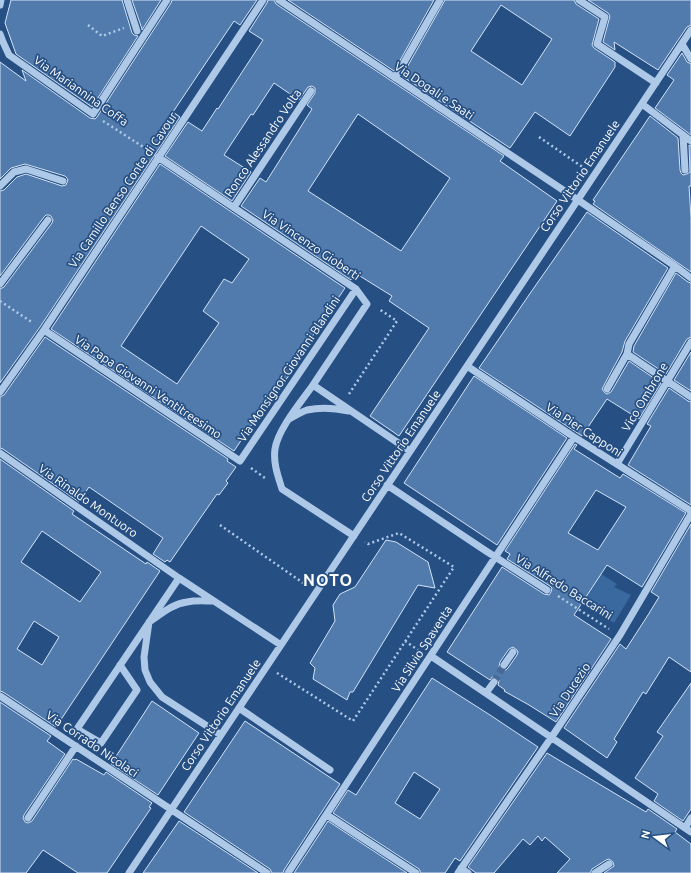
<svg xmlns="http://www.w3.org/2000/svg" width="691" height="873" viewBox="0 0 691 873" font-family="Ubuntu,sans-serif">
	<rect width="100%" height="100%" fill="#264f83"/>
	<!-- green -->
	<path fill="#3a69a0" d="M601,574L617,584L614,587L631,595L614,623L583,602Z"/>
	<!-- building -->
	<path fill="#527bad" stroke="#d2e3f6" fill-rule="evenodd" d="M11,0H122L132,33L134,35L138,36L92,107L16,54L5,23Z
		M132,0H161L142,30V29Z
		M172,0H257L240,25L234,21L173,112L180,117L40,327L0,383V289L4,287L52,223L53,220L51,216L49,215H46L44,217L0,276V191L4,190L17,177L26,174L62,186L66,185L68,180L67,178L65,176L25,164L11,168L0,179V62L26,81L22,70L90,118L95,119L97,117L171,3Z
		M268,0H274L276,4L504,156L500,161L557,201L399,436L370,416L429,328L389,301L392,296L355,273L351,280L241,206L260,178L266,182L312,109L307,105L315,93V88L312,86L308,87L299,100L274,83L253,115L251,114L224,155L251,172L232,201L165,156L188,122L202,131L217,108L218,109L263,40L249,31L267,3ZM358,114L450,178L401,251L308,191Z
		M288,0H434L394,71Z
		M445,0H574L576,4L599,19L592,45L594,48L615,62V67L570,136L535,112L510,148L402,76ZM501,5L552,39L522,85L471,51Z
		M588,0H691V25L687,27L658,70L614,42L615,50L603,42L610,16L608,13Z
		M682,53L687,62L691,64V135L655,108L674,80L667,75Z
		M650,116L678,138L680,170L681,173L683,175L687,174L690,172L689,145L691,146V186H689L691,218V272L593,204L595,201L593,200Z
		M160,164L345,288L301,353L303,355L276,394L273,393L234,451L51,329ZM201,226L249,259L232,283L224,279L203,311L219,323L177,384L121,346Z
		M587,212L668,268L625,341L622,352L603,387L602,389L605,393L607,394L611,392L629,361L661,383L639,419L607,399L582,436L479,368L531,292Z
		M676,273L688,282L691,283V337L687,339L666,374L633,352L634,346Z
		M45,337L228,459L227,461L236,467L226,481L228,483L219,495L217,494L170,562L167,560L165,562L153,554L163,538L89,487L79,502L3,449L0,448V397L4,395Z
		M691,352V391L674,380Z
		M474,376L567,438L497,545L404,483Z
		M669,388L688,401L691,402V505L628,465L651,426L647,424Z
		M575,444L577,445L574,449L620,478L623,474L686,513L642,587L607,565L574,615L611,639L556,722L529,705L504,691L505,690L498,685L499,680L497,678L492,677L490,680L447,652L502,567L544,594L549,595L551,592L552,588L550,586L507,559L510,554L505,551ZM596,490L626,507L598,550L568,533ZM513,647L517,650L518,652L517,655L508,668L506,670L502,669L499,667L500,662L509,649Z
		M0,459L74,511L72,514L146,564L147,562L160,571L56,727L3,692L0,691ZM42,531L101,572L80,602L21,562ZM34,621L59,637L42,665L17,649Z
		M691,524V672L669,657L646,694L643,692L614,739L617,742L607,758L564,728L620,644L626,649L648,615L659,597L651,592Z
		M386,540L396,542L428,562L435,588L418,585L353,692H350L347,700L313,679L315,668L310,663L335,621L333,605L340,594L355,587Z
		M432,678L490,715L538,747L460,861L455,858L445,873H421L419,869L333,813L348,790L356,795ZM414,772L440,789L420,819L395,803Z
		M691,683V809L683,821L654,801L658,794L635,778L663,736L657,732Z
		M152,701L199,733L158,795L111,764Z
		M0,702L51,736L47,741L65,754L24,815L23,818L25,822L28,823L32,821L73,759L75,760L76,759L104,775L106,772L152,803L149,807L151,808L147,814L107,873H78L43,850L26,873H0Z
		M245,721L340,784L284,870L283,873H272L270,869L184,812Z
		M547,753L646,812L648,809L677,829L675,832L691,844V873H604L614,866L613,862L609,859L606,860L592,869L590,873H557L570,859L545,837L542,841L538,836L530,845L523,839L494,873H476L468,867Z
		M179,821L258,873H143Z
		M328,821L407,873H294Z"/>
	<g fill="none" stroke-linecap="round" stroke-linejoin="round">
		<!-- minor-tunnel -->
		<path stroke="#476996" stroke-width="7" stroke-dasharray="7 3.5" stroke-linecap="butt" d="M494,682L504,665"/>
		<!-- path -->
		<path stroke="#aec9e7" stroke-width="2.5" stroke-dasharray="2 3" stroke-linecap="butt" d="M88,25L102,36L124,28
			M103,121L148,150
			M539,137L584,168
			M0,301L33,323
			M349,394L397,321L379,309
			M251,468L265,478
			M220,525L306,585
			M558,596L609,629
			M405,641L418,650
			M277,673L353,721L454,567L399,533L368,544L365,542"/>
		<!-- minor -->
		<path stroke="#aec9e7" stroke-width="7" d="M127,0L137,31
			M279,0L578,200L675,266L691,278
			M579,0L605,17L597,44L656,83
			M0,5L1,0
			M0,34L3,42L9,55L93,114L167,0
			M682,44L691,59
			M395,78L440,0
			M642,104L691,141
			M683,135L685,170
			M158,157L356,289L367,304L313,385L410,451
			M0,186L14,172L26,169L63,181
			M234,207L311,91
			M0,284L48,220
			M44,330L240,461L356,289
			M627,354L691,397
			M467,366L574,437L691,511
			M313,385C301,402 278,429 275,449C273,463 278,476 282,489L354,536
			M607,389L627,354L629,344L675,266
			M0,392L44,330L263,0
			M289,419C295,416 301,412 307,410C320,407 335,408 349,411
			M0,453L179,578L77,729L101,743L137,690L120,665
			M617,464L691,342
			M387,485L486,551L547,590
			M179,578L281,645
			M213,601C205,601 196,600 187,602C172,604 161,614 149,622L144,657L145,670L150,682L162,697L221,735
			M431,656L691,832
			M504,665L513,652
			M486,693L494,682
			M0,696L267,873
			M239,708L330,770
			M327,815L416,873
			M28,818L76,746
			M685,828L691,818
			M461,868L468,873
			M129,873L691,30
			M288,873L574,437
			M458,873L551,738L620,635L691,514
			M595,873L609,864"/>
	</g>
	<g text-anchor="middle" stroke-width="3.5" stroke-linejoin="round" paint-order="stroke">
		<!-- street labels -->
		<g font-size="12" fill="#fff" stroke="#264f83">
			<text transform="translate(81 91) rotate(35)" y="4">Via Mariannina Coffa</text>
			<text transform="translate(434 91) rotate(34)" y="4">Via Dogali e Saati</text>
			<text transform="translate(263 143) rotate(-56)" y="4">Ronco Alessandro Volta</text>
			<text transform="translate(580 176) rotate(-56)" y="4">Corso Vittorio Emanuele</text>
			<text transform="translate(123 190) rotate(-56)" y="4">Via Camillo Benso Conte di Cavour</text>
			<text transform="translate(311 245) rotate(34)" y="4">Via Vincenzo Gioberti</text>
			<text transform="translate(289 369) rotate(-56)" y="4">Via Monsignor Giovanni Blandini</text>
			<text transform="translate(148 387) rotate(34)" y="4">Via Papa Giovanni Ventitreesimo</text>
			<text transform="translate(645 397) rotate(-59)" y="4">Vico Ombrone</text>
			<text transform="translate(584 430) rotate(33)" y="4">Via Pier Capponi</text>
			<text transform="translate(401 446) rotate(-56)" y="4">Corso Vittorio Emanuele</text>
			<text transform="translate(88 501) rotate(35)" y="4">Via Rinaldo Montuoro</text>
			<text transform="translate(564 587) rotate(32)" y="4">Via Alfredo Baccarini</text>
			<text transform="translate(422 649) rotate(-57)" y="4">Via Silvio Spaventa</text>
			<text transform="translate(570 690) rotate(-56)" y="4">Via Ducezio</text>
			<text transform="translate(221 715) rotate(-56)" y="4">Corso Vittorio Emanuele</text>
			<text transform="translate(92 744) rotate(34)" y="4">Via Corrado Nicolaci</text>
		</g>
		<!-- district labels -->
		<g font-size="16" font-weight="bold" letter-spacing="1" fill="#fff" stroke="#264f83">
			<text x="328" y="586">NOTO</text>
		</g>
	</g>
	<!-- north arrow -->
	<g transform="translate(655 837) rotate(285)" stroke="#264f83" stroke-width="3" paint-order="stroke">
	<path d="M0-3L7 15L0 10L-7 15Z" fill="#ffffff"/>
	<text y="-6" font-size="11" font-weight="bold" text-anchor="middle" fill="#ffffff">N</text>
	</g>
</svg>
